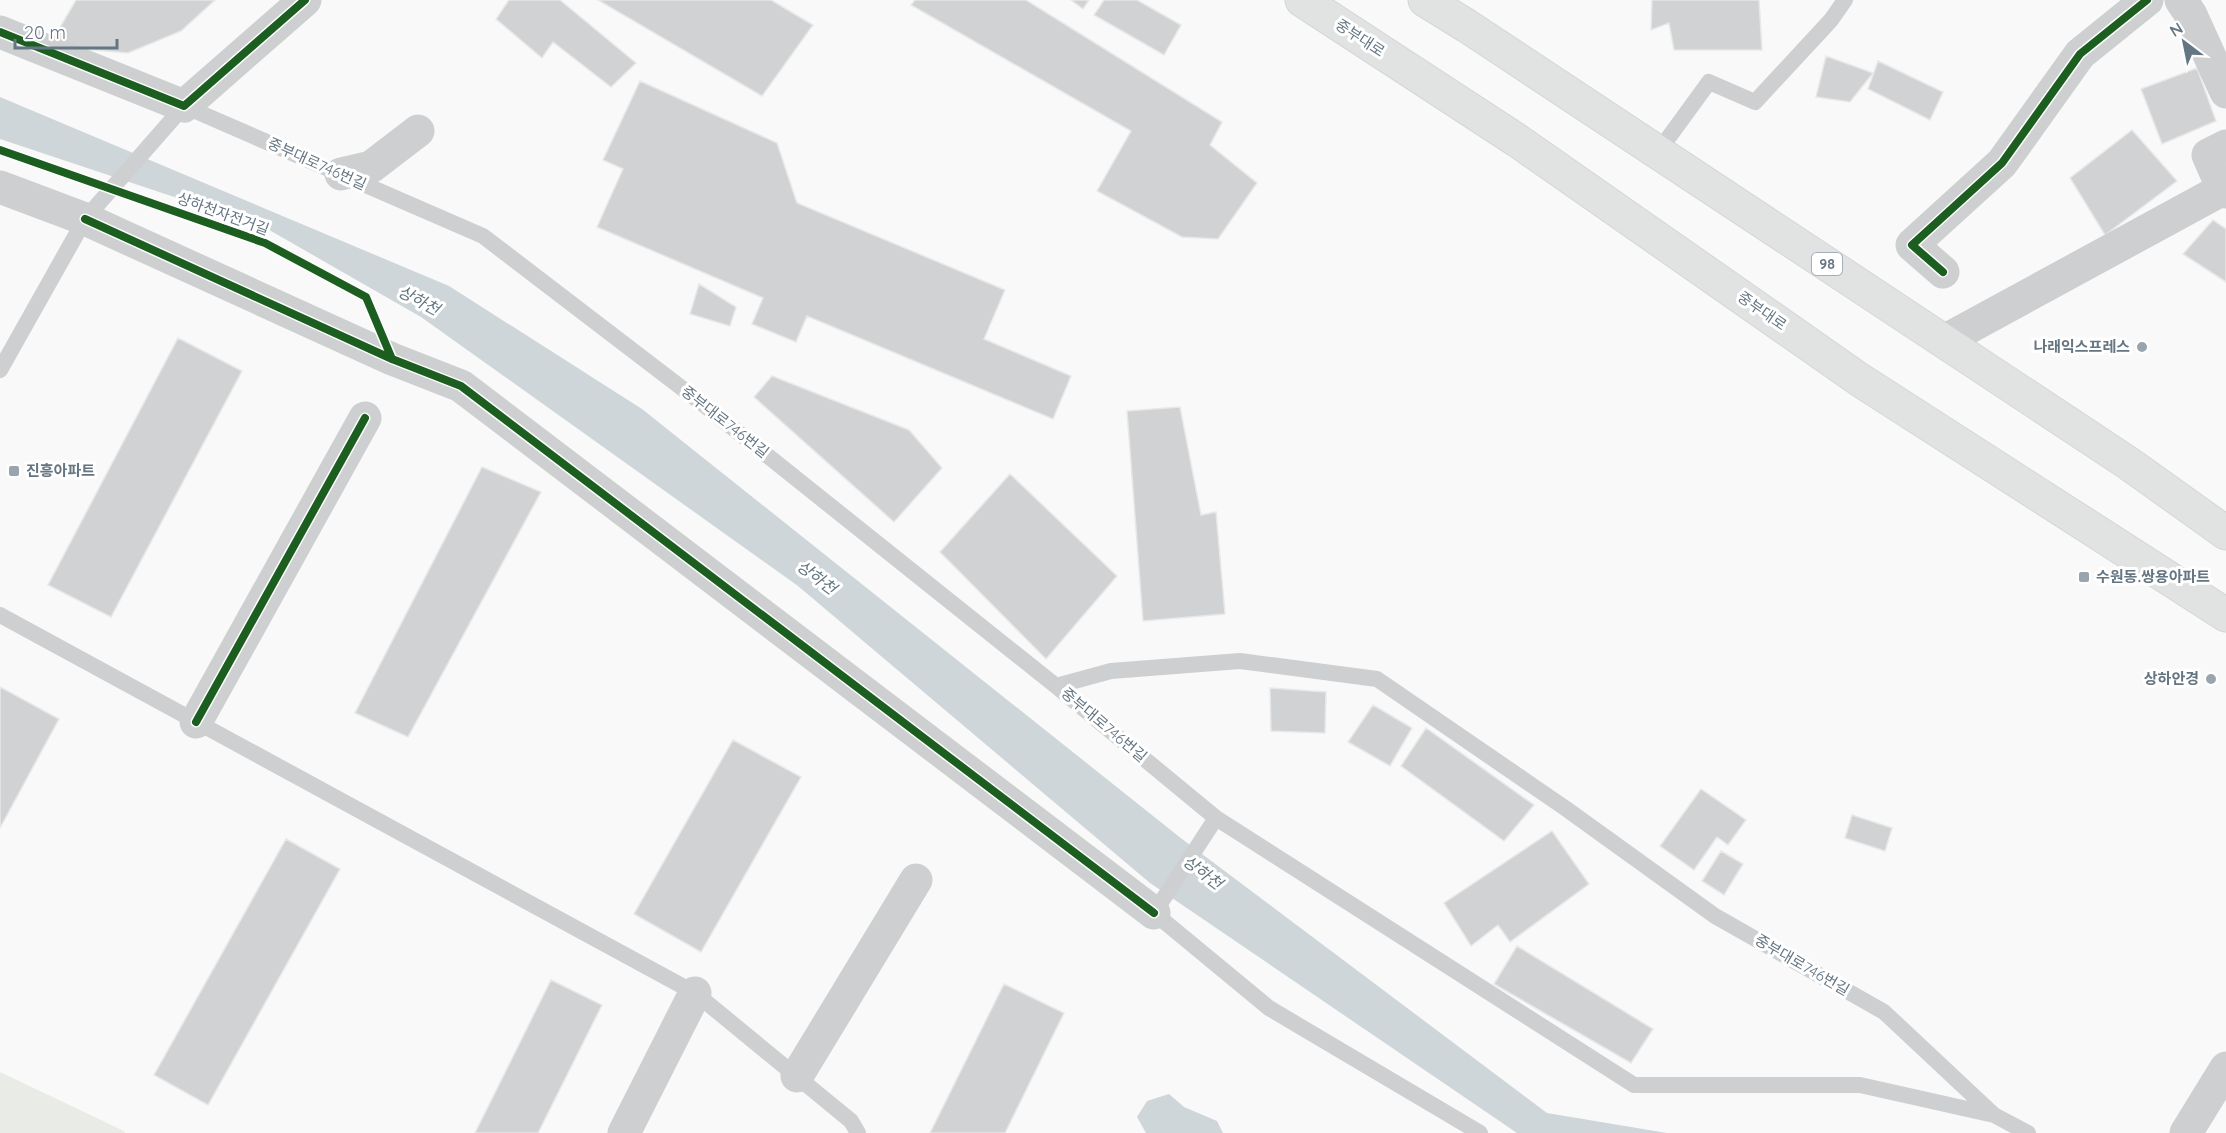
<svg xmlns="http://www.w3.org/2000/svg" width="2226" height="1133" viewBox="0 0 2226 1133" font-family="Quicksand,'Noto Sans KR',sans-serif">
	<rect width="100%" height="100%" fill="#f9f9f9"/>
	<!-- green -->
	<path fill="#e8ebe6" d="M0,1072L124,1131L125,1133H0Z"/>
	<!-- water -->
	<path fill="#ced6d9" d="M0,97L449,286L642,409L1182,839L1547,1113L1667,1133H1517L1150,883L798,586L421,317L264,227L0,139Z
		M1169,1094L1184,1107L1217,1121L1223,1133H1146L1137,1117L1147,1101Z"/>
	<!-- building -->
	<path fill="#d0d2d3" stroke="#e8e8e8" stroke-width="1.5" d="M76,0H215L181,31L128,53L49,46Z
		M509,0H560L636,63L611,87L553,42L542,58L496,19Z
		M598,0H771L813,25L762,96Z
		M915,0H1026L1222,122L1210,145L1257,183L1218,239L1182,237L1097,191L1131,131L911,5Z
		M1071,0H1089L1083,9Z
		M1104,0H1137L1181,25L1164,55L1094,15Z
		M1652,0H1759L1762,50H1674L1669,23L1651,30Z
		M1826,56L1873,73L1850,102L1816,97Z
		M1878,61L1943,92L1930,120L1868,89Z
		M2197,68L2216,121L2162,144L2141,89Z
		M640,81L777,143L797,203L1005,290L984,339L1071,376L1053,419L807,316L796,342L752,324L763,298L597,227L623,169L603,160Z
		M2132,130L2177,181L2105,235L2070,178Z
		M2213,220L2226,229V282L2183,254Z
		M699,284L736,307L730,326L690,314Z
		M178,338L242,371L111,617L48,585Z
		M772,376L909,430L942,468L894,522L754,397Z
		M1180,407L1201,515L1216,512L1225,614L1143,621L1127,411Z
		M482,467L541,492L408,737L355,713Z
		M1010,474L1117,576L1046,659L940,552Z
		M0,687L59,719L0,828Z
		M1270,688L1326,692L1325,733L1271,731Z
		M1373,705L1412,728L1390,766L1348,742Z
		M1426,728L1534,805L1504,841L1401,766Z
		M733,740L801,777L701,952L634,914Z
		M1701,789L1746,820L1728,845L1717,837L1694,870L1660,846Z
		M1852,815L1892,828L1885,851L1845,838Z
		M1552,831L1589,884L1510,942L1498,925L1471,946L1444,903Z
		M286,839L340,869L208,1105L154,1075Z
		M1721,851L1743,864L1724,895L1702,881Z
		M1517,946L1653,1029L1631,1063L1494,984Z
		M551,980L602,1005L538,1133H475Z
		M1004,984L1064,1013L1005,1133H930Z"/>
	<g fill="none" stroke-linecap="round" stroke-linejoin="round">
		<defs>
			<path id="primary" d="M1302,0L1518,141L1860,380L2226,615
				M1425,0L1467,26L2128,463L2226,533"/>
		</defs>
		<!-- primary casing -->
		<use href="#primary" stroke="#d5d6d7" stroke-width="35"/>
		<!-- lane -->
		<path stroke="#cecfd0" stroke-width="16" d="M1658,152L1709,82L1755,102L1831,20L1845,0
			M0,370L85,219L184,106L483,236L704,405L1056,686L1216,818L1634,1085H1860L1994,1115
			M0,615L695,993L851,1121L858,1133
			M1056,686L1111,671L1240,661L1377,679L1565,808L1715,916L1884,1012L1994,1115L2028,1133
			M1216,818L1154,913L1269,1008L1480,1133"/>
		<!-- street -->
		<path stroke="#cecfd0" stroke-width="33" d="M2181,0L2191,15L2226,92
			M0,32L184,106L305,0
			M2226,146L2208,155L2223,189L2226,192
			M341,174L371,167L418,131
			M0,187L85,219L392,359L461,386L1154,913
			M1943,272L1912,245L2002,163L2080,54L2147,0
			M1944,341L2223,189
			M196,722L365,418
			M797,1076L916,880
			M624,1133L695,993
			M2186,1133L2226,1068"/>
		<!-- primary -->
		<use href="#primary" stroke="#e1e2e2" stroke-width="33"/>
		<defs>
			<path id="cycleway" d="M0,32L184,106L305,0
				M0,150L265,243L366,297L392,359
				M85,219L392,359L461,386L1154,913
				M1943,272L1912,245L2002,163L2080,54L2147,0
				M196,722L365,418"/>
		</defs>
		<!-- cycleway casing -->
		<use href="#cycleway" stroke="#fff" stroke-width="11"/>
		<!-- cycleway -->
		<use href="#cycleway" stroke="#1b5e20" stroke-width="8"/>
	</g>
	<!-- markers -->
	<g fill="#99a4ac" stroke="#fff" stroke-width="2">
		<circle cx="2142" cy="347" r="6"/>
		<rect x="8" y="465" width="12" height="12" rx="3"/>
		<rect x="2078" y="571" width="12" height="12" rx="3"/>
		<circle cx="2211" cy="679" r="6"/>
	</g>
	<g text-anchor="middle" stroke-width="6" stroke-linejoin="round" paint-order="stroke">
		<!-- shield labels -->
		<rect fill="#fff" stroke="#939fa8" stroke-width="1.5" x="1812" y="253" width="30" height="22" rx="4.5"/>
		<g font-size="14" font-weight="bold" fill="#657683">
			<text x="1827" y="269">98</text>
		</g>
		<!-- street labels -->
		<g font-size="15" fill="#657683" stroke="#fff">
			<text transform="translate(1360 38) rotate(33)" y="5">중부대로</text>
			<text transform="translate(317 164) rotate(24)" y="5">중부대로746번길</text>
			<text transform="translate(223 214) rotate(20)" y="5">상하천자전거길</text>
			<text transform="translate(1762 311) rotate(35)" y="5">중부대로</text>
			<text transform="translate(725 422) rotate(38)" y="5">중부대로746번길</text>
			<text transform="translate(1104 725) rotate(40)" y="5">중부대로746번길</text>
			<text transform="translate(1802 965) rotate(30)" y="5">중부대로746번길</text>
		</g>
		<!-- poi labels -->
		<g font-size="15" font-weight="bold" fill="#657683" stroke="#fff" text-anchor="end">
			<text x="2130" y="352">나래익스프레스</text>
			<text x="26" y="476" text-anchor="start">진흥아파트</text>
			<text x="2096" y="582" text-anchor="start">수원동.쌍용아파트</text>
			<text x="2199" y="684">상하안경</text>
		</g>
		<!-- water labels -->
		<g font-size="16" font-style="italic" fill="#60757c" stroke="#fff">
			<text transform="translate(419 300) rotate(28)" y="6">상하천</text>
			<text transform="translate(817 577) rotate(37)" y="6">상하천</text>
			<text transform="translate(1203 872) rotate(37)" y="6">상하천</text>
		</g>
	</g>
	<!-- north arrow -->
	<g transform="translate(2184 42) rotate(328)" stroke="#ffffff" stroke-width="4.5" paint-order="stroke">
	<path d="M0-4.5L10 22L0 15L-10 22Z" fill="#657683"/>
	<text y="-9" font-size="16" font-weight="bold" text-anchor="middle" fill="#657683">N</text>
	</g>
	<!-- scale -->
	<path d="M15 39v9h102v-9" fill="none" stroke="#657683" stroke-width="3"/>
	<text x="24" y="39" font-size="18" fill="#657683" stroke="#ffffff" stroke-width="4.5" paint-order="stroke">20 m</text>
</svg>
